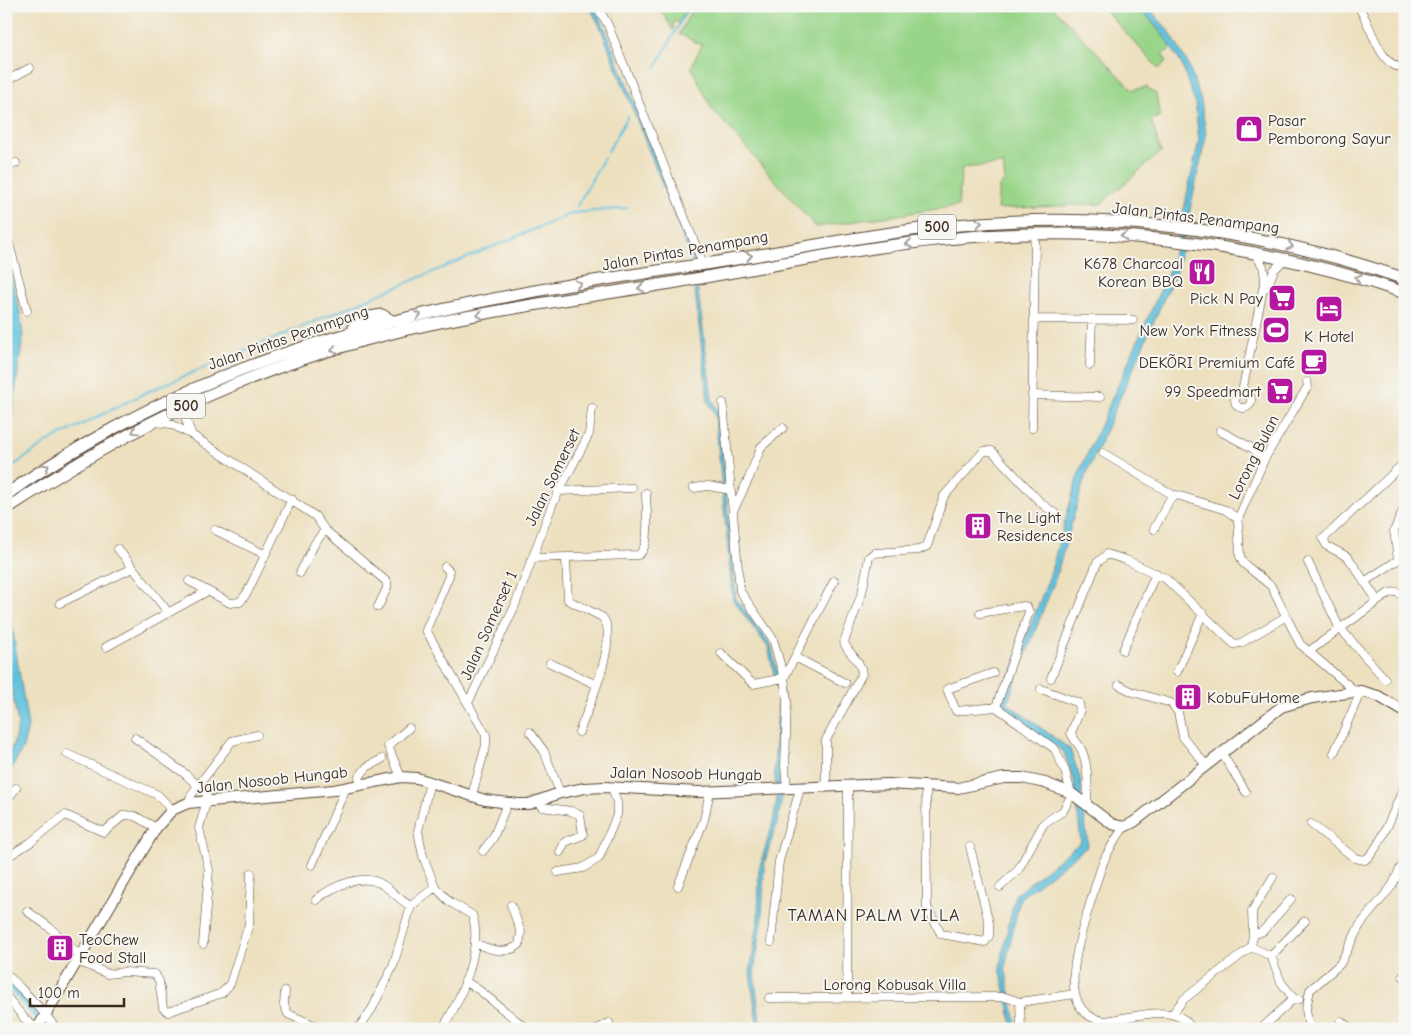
<svg xmlns="http://www.w3.org/2000/svg" width="1411" height="1035" viewBox="0 0 1411 1035" font-family="'Comic Neue',sans-serif">
	<rect width="100%" height="100%" fill="#f6f6f2"/>
	<filter id="ink" filterUnits="userSpaceOnUse"><feTurbulence type="fractalNoise" baseFrequency=".02" numOctaves="2"/><feDisplacementMap in="SourceGraphic" scale="10" xChannelSelector="R" yChannelSelector="G"/><feConvolveMatrix kernelMatrix="1 2 1 2 8 2 1 2 1" color-interpolation-filters="sRGB"/></filter>
	<filter id="wash" filterUnits="userSpaceOnUse"><feTurbulence type="fractalNoise" baseFrequency=".0096" numOctaves="4" result="noise"/><feDisplacementMap in="SourceGraphic" scale="20" xChannelSelector="R" yChannelSelector="G"/><feGaussianBlur stdDeviation="1.12" result="paint"/><feColorMatrix in="noise" values="0 0 0 0 0 0 0 0 0 0 0 0 0 0 0 0 0 1.4 0 .05"/><feComposite in="paint" operator="in"/></filter>
	<g filter="url(#wash)">
		<rect width="100%" height="100%" fill="#ede0bf"/>
		<!-- green -->
		<path fill="#99d589" stroke="#6a8054" d="M658,6H688L679,23L674,21L673,30Z
			M694,6H1055L1054,8L1133,90L1146,87L1156,94L1160,116L1151,120L1161,152L1101,204L997,209L999,187L1005,180L1003,164L962,168L958,206L816,227L712,109L691,67L702,45L679,34Z
			M1101,6H1139L1173,48L1162,54L1167,61L1159,69Z"/>
		<!-- water -->
		<path fill="#61c2df" stroke="#4e767e" d="M589,6H593L604,26L693,253L712,399L719,413L736,599L771,645L783,697L778,769L782,798L777,823L764,864L762,923L754,972L761,1029H758L750,972L758,923L759,869L773,822L777,798L774,769L779,696L768,647L733,600L715,415L708,401L691,258L600,26Z
			M1139,6H1147L1169,31L1187,62L1201,101L1206,136L1177,269L1085,477L1055,580L1007,703L1070,749L1080,778L1088,846L1020,898L1005,967L1017,1029H1013L1000,967L1015,895L1081,842L1074,780L1064,752L999,706L1049,578L1078,475L1171,266L1199,141L1195,103L1182,65L1165,37Z
			M6,256L20,311L23,336L6,457V379L11,336L6,304Z
			M6,589L28,726L23,748L6,779V759L13,745L18,725L6,656Z"/>
		<g fill="none" stroke-linecap="round" stroke-linejoin="round">
			<!-- stream -->
			<path stroke="#61c2df" stroke-width="2" d="M656,67L689,6
				M639,97L643,90
				M608,151L628,116
				M577,206L604,158
				M6,471L49,441L149,391L573,213L627,208"/>
			<!-- canal -->
			<path stroke="#61c2df" stroke-width="7" d="M6,982L49,1029"/>
		</g>
	</g>
	<g filter="url(#ink)">
		<g fill="none" stroke-linecap="round" stroke-linejoin="round">
			<defs>
				<path id="minor" d="M597,6L608,25L703,264
					M1358,6C1371,23 1380,71 1405,67
					M6,81L30,68
					M6,167L16,163
					M6,232L27,311
					M1267,287L1274,270L1286,258
					M1034,319L1133,320
					M1090,365L1092,319
					M1307,382L1308,386L1265,458L1238,519L1240,556L1243,563L1271,586L1300,644L1355,691
					M1235 400a8 8 0 1 1 16 0a8 8 0 1 1-16 0Z
					M1242,392L1265,279L1263,266L1254,252
					M1032,395L1100,397
					M723,403L740,591L773,639L784,678L787,700L785,767L787,789
					M190,405L186,420L191,433
					M155,422L171,424L192,435L315,516L325,530L387,582V588L378,607
					M1032,428L1035,242
					M1220,431L1252,448L1265,458
					M1103,453L1173,495
					M694,488L708,486L731,490
					M558,491L632,488
					M734,509L749,478L761,447L783,428
					M1154,529L1170,499L1177,495L1226,510L1238,519
					M215,530L264,554
					M118,549L168,612
					M532,558L638,555C652,547 646,509 646,493
					M566,558L568,600L602,617C621,635 587,712 579,732
					M1308,562L1339,627L1385,679
					M445,567L449,571V576L426,630L486,735V745L472,795
					M300,573L315,543L325,530
					M189,581L230,603L240,602L247,593L292,499
					M1364,582L1398,560L1394,531L1405,506
					M1377,600L1348,557L1327,546L1323,539L1405,462
					M60,603L133,568
					M980,613L1024,606L1027,607L1029,612L996,707
					M106,647L206,592
					M1123,650L1156,573
					M1308,652L1389,593L1397,592L1405,597
					M721,653L753,684L784,678L834,581
					M795,657L845,683
					M550,663L597,685
					M1177,672L1203,613
					M993,673L947,689L956,711L996,707L1055,749L1065,771L1071,793
					M1051,678L1097,563L1107,554L1126,560L1165,578L1234,644L1241,643L1285,617
					M1119,685L1133,692L1171,703L1178,712L1183,737L1205,764
					M1041,689L1079,703L1080,710L1071,733C1073,739 1077,742 1080,747C1089,763 1088,787 1087,804
					M468,703L514,608L552,505L589,434L592,408
					M530,732L544,751L560,793
					M135,738L184,773L206,793L207,800L199,828L209,870L203,944
					M1221,752L1246,792
					M1334,753L1361,691
					M67,754L158,795L172,810
					M401,777L388,746L409,728
					M430,782L418,831L423,856L435,887L450,902L472,915C484,946 460,1002 442,1029
					M362,785L359,777L367,767L382,759
					M826,786V740L862,674C861,659 848,655 844,642L862,593L869,557L874,553L919,550L927,546L944,496L984,451H992L1040,502L1058,516
					M926,786L927,907L941,934L985,942L989,936V923L970,847
					M6,801L16,788
					M537,802L542,807L571,811L580,815L583,835L565,842L560,852
					M188,803L192,794L232,741L257,735
					M1311,824L1355,858L1365,860C1381,849 1396,804 1405,785
					M1124,827C1118,836 1111,846 1106,856C1098,873 1094,892 1088,910C1079,940 1053,1016 1106,1021C1129,1018 1180,1001 1191,1029
					M483,851L493,838L507,804
					M6,858L31,842L65,815L104,832L124,815L135,816L156,828
					M312,865L346,788
					M558,872L583,868L599,858L617,815V803L612,787
					M678,886L704,820L710,791
					M1000,887L1018,870L1044,823L1063,811L1072,794
					M316,900C332,886 364,872 383,885C393,891 400,901 411,906
					M27,911L49,927L81,956
					M1253,935L1263,931L1291,899
					M771,942L779,861L800,789
					M475,943C490,950 505,955 519,945L521,932L511,905
					M1251,947L1253,935L1252,911L1273,877
					M1271,956L1305,921
					M78,961L108,974L124,972L155,974L159,981L163,1008L168,1012L222,993L230,984L249,924L251,873
					M6,973C23,992 43,1008 56,1029
					M1403,976L1405,977
					M465,981L479,990L527,1029
					M285,991L284,1005L288,1014L323,1029
					M6,996L25,1019L37,1029
					M847,997L848,785
					M769,998L1005,997L1020,1002
					M1020,1002L1075,994
					M1020,1002L1021,1029
					M1173,1013L1184,999L1251,947L1271,956L1281,982L1294,999
					M1341,1021L1351,1029
					M358,1029L372,1009L393,966L411,906L435,887
					M598,1029L609,1023
					M1261,1029L1291,1001L1299,999
					M1309,1029L1306,1009L1310,990L1340,964L1360,925L1392,886L1401,867"/>
				<path id="secondary" d="M37,1029L156,828L172,810L188,803L334,790L401,777L417,778L485,800L518,804H529L560,793L585,788L604,787L699,792L888,784L958,788L1004,778H1022L1045,783L1071,793L1112,824L1124,827L1134,822L1281,707L1312,698L1361,691L1378,696L1405,712"/>
				<path id="primary" d="M354,331V324L364,318L382,315L392,321
					M6,495C37,472 71,452 105,433C289,330 486,296 692,266C773,254 854,236 937,227C1094,209 1256,227 1405,279
					M6,509C53,478 101,449 151,423C230,382 317,351 404,330C494,309 586,297 677,282C777,265 879,243 981,236C1126,227 1267,246 1405,293"/>
			</defs>
			<!-- minor casing -->
			<use href="#minor" stroke="#564536" stroke-width="9"/>
			<!-- secondary casing -->
			<use href="#secondary" stroke="#564536" stroke-width="12"/>
			<!-- primary casing -->
			<use href="#primary" stroke="#564536" stroke-width="13"/>
			<!-- minor -->
			<use href="#minor" stroke="#fff" stroke-width="8"/>
			<!-- secondary -->
			<use href="#secondary" stroke="#fff" stroke-width="10"/>
			<!-- primary -->
			<use href="#primary" stroke="#fff" stroke-width="11"/>
		</g>
		<!-- one-way arrows -->
		<defs><path id="oneway-chevron" d="M-2-3.5L2.5 0L-2 3.5" fill="none" stroke-width="1.6" stroke-linecap="round" stroke-linejoin="round" transform="scale(1.25)"/></defs>
		<g stroke="#a79f9a">
			<use href="#oneway-chevron" transform="translate(979 223) rotate(-4)"/>
			<use href="#oneway-chevron" transform="translate(1124 236) rotate(-178)"/>
			<use href="#oneway-chevron" transform="translate(909 244) rotate(172)"/>
			<use href="#oneway-chevron" transform="translate(1290 246) rotate(15)"/>
			<use href="#oneway-chevron" transform="translate(749 256) rotate(-10)"/>
			<use href="#oneway-chevron" transform="translate(1358 278) rotate(-163)"/>
			<use href="#oneway-chevron" transform="translate(578 284) rotate(-10)"/>
			<use href="#oneway-chevron" transform="translate(641 288) rotate(170)"/>
			<use href="#oneway-chevron" transform="translate(418 315) rotate(-13)"/>
			<use href="#oneway-chevron" transform="translate(480 315) rotate(169)"/>
			<use href="#oneway-chevron" transform="translate(334 350) rotate(162)"/>
			<use href="#oneway-chevron" transform="translate(135 431) rotate(151)"/>
			<use href="#oneway-chevron" transform="translate(46 467) rotate(-31)"/>
		</g>
	</g>
	<!-- icons -->
	<defs>
		<symbol id="shop-square" viewBox="-11 -11 22 22"><rect x="-9" y="-9" width="18" height="18" rx="4" fill="#b5179e" stroke="#f6f6f2"/><path d="M-5-2.5h2.3a2.7 3.5 0 0 1 5.4 0H5L5.5 6h-11ZM-1.5-2.5h3a1.5 2.3 0 0 0-3 0Z" fill="#fff"/></symbol>
		<symbol id="restaurant-square" viewBox="-11 -11 22 22"><rect x="-9" y="-9" width="18" height="18" rx="4" fill="#b5179e" stroke="#f6f6f2"/><path d="M-5-6h1v4h1v-4h1v4h1v-4h1v5L-1.5 .5V6h-2V.5L-5-1ZM5-6V6H3V1.5H1.5Q1.5-4 5-6Z" fill="#fff"/></symbol>
		<symbol id="supermarket-square" viewBox="-11 -11 22 22"><rect x="-9" y="-9" width="18" height="18" rx="4" fill="#b5179e" stroke="#f6f6f2"/><path d="M-6-5.5h2.5l.6 2H6L4.5 2H-2.5L-4.4-4H-6ZM-1.5 3.2a1.3 1.3 0 1 0 .1 0ZM3 3.2a1.3 1.3 0 1 0 .1 0Z" fill="#fff"/></symbol>
		<symbol id="hotel-square" viewBox="-11 -11 22 22"><rect x="-9" y="-9" width="18" height="18" rx="4" fill="#b5179e" stroke="#f6f6f2"/><path d="M-6-4.5h1.5V1H6V5H4.5V3h-9V5H-6ZM-4 0a1.8 1.8 0 1 1 3.6 0ZM.5 0V-2.5h3Q6-2.5 6 0Z" fill="#fff"/></symbol>
		<symbol id="stadium-square" viewBox="-11 -11 22 22"><rect x="-9" y="-9" width="18" height="18" rx="4" fill="#b5179e" stroke="#f6f6f2"/><path d="M0-5a6.5 5 0 1 0 0 10a6.5 5 0 1 0 0-10ZM-3.5-1.8h7v3.6h-7Z" fill="#fff"/></symbol>
		<symbol id="cafe-square" viewBox="-11 -11 22 22"><rect x="-9" y="-9" width="18" height="18" rx="4" fill="#b5179e" stroke="#f6f6f2"/><path d="M-5.5-4.5H6V0H3Q3 3.5 0 3.5H-2.5Q-5.5 3.5-5.5 0ZM3-3.2v2h1.7v-2ZM-6 4.5H4V6H-6Z" fill="#fff"/></symbol>
		<symbol id="building-square" viewBox="-11 -11 22 22"><rect x="-9" y="-9" width="18" height="18" rx="4" fill="#b5179e" stroke="#f6f6f2"/><path d="M-4-6H4V6H1V3H-1V6H-4ZM-2.5-4.3h1.7v1.8h-1.7ZM.8-4.3h1.7v1.8H.8ZM-2.5-1h1.7V.8h-1.7ZM.8-1h1.7V.8H.8Z" fill="#fff"/></symbol>
	</defs>
	<g fill-rule="evenodd">
		<use href="#shop-square" x="1233" y="113" width="32" height="32"/>
		<use href="#restaurant-square" x="1186" y="256" width="32" height="32"/>
		<use href="#supermarket-square" x="1266" y="282" width="32" height="32"/>
		<use href="#hotel-square" x="1313" y="293" width="32" height="32"/>
		<use href="#stadium-square" x="1260" y="314" width="32" height="32"/>
		<use href="#cafe-square" x="1298" y="346" width="32" height="32"/>
		<use href="#supermarket-square" x="1264" y="375" width="32" height="32"/>
		<use href="#building-square" x="962" y="510" width="32" height="32"/>
		<use href="#building-square" x="1172" y="681" width="32" height="32"/>
		<use href="#building-square" x="44" y="932" width="32" height="32"/>
	</g>
	<g text-anchor="middle" stroke-width="4" stroke-linejoin="round" paint-order="stroke">
		<!-- shield labels -->
		<g fill="#f6f6f2" stroke="#73675e" stroke-width="1">
			<rect x="918" y="214.5" width="38" height="25" rx="4"/>
			<rect x="167" y="393.5" width="38" height="25" rx="4"/>
		</g>
		<g font-size="15" font-weight="bold" fill="#3b2a1e">
			<text x="937" y="232">500</text>
			<text x="186" y="411">500</text>
		</g>
		<!-- poi labels -->
		<g font-size="16" fill="#3b2a1e" stroke="#f6f6f2" text-anchor="end">
			<text x="1268" y="126" text-anchor="start">Pasar<tspan x="1268" dy="18">Pemborong Sayur</tspan></text>
			<text x="1183" y="269">K678 Charcoal<tspan x="1183" dy="18">Korean BBQ</tspan></text>
			<text x="1263" y="304">Pick N Pay</text>
			<text x="1257" y="336">New York Fitness</text>
			<text x="1329" y="342" text-anchor="middle">K Hotel</text>
			<text x="1295" y="368">DEKÕRI Premium Café</text>
			<text x="1261" y="397">99 Speedmart</text>
			<text x="997" y="523" text-anchor="start">The Light<tspan x="997" dy="18">Residences</tspan></text>
			<text x="1207" y="703" text-anchor="start">KobuFuHome</text>
			<text x="79" y="945" text-anchor="start">TeoChew<tspan x="79" dy="18">Food Stall</tspan></text>
		</g>
		<!-- street labels -->
		<g font-size="16" fill="#3b2a1e" stroke="#f6f6f2">
			<text transform="translate(1196 217) rotate(7)" y="6">Jalan Pintas Penampang</text>
			<text transform="translate(685 250) rotate(-10)" y="6">Jalan Pintas Penampang</text>
			<text transform="translate(288 337) rotate(-19)" y="6">Jalan Pintas Penampang</text>
			<text transform="translate(1253 457) rotate(-63)" y="6">Lorong Bulan</text>
			<text transform="translate(552 477) rotate(-64)" y="6">Jalan Somerset</text>
			<text transform="translate(488 625) rotate(-66)" y="6">Jalan Somerset 1</text>
			<text transform="translate(686 773) rotate(1)" y="6">Jalan Nosoob Hungab</text>
			<text transform="translate(272 779) rotate(-6)" y="6">Jalan Nosoob Hungab</text>
			<text x="895" y="990">Lorong Kobusak Villa</text>
		</g>
		<!-- neighbourhood labels -->
		<g font-size="18" letter-spacing="1" fill="#3b2a1e" stroke="#f6f6f2">
			<text x="874" y="921">TAMAN PALM VILLA</text>
		</g>
	</g>
	<!-- margin -->
	<rect width="1411" height="1035" fill="none" stroke="#f6f6f2" stroke-width="25"/>
	<!-- scale -->
	<path d="M30 998v8h94v-8" fill="none" stroke="#3b2a1e" stroke-width="2.5"/>
	<text x="38" y="998" font-size="15" fill="#3b2a1e" stroke="#f6f6f2" stroke-width="4" paint-order="stroke">100 m</text>
</svg>
